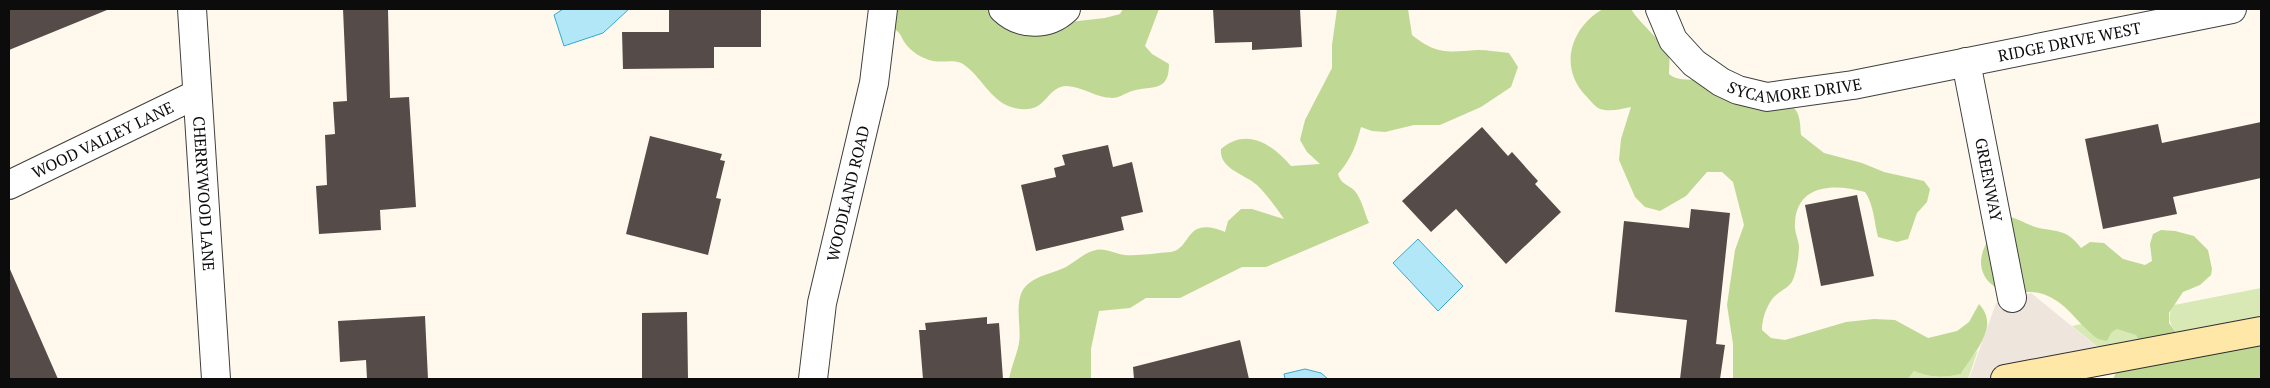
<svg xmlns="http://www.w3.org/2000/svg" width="2270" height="388" viewBox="0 0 2270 388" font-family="'PT Serif',serif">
	<rect width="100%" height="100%" fill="#fff8ec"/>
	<!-- green -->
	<path fill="#d8e9b6" d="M2261,288V331L2180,338C2171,326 2165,319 2174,305Z
		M2082,324L2091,334L2111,333L2117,329C2128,330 2138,332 2141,344L2110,357L2072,326Z
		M1978,350L1968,379H1908L1914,371C1930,378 1943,378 1961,374L1971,357Z"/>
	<!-- forest -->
	<path fill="#bfd995" d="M876,9H984L1060,23L1105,18L1120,14L1123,9H1159L1145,46L1152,54L1169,64C1169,93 1152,85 1132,91C1120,95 1119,100 1104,97C1091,94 1081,87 1067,86C1044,86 1048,118 1011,107C990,100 981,76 963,64C954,59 943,63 933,61C923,59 911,52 905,43C902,39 901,34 897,31C890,24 881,17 876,9Z
		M1337,9H1408L1412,35C1437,55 1447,52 1478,50C1488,50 1499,52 1509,53L1518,67L1511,87L1481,107L1440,125H1414L1385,132L1372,131L1361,127C1356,146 1351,159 1338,174C1341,184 1347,184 1354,190C1362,199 1364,212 1369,223L1266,267H1242L1180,298H1146L1130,308L1099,311L1091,349V379H1009C1011,367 1017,355 1019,343C1022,325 1012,297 1028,284C1038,275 1054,273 1066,267C1075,262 1085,252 1096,250C1106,248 1115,254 1125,255C1140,256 1156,253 1171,252C1192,249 1184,215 1225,232L1228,221L1241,209H1252L1284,219C1276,207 1267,195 1257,185C1245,174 1219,169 1221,149C1247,127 1272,144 1291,166L1320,164L1307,152L1300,140L1305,120L1332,68V45Z
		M1603,9H1631C1640,24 1664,42 1669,57C1670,62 1669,69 1669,74C1677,81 1688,79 1698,80C1717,83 1784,97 1795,109C1801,117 1800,127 1801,135L1824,153L1862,163L1884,172L1924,181L1930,189L1927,202L1917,213L1908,239L1897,242L1878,237C1874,222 1874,205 1865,192C1836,184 1797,183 1795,223C1794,231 1798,238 1799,246C1799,255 1797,268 1794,277C1790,289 1781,289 1773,298C1766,307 1762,319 1762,330L1771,338L1785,340L1846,322L1874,319L1895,320L1928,338L1957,331L1969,322L1979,304C2001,328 1973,352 1961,374C1943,378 1931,378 1914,371L1908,379H1733V344L1727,305L1735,250L1744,225L1733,182L1722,172H1707L1686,196L1660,211L1645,207L1635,197L1619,160L1621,139L1631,107C1621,109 1610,112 1600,109C1595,107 1590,100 1586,96C1558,67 1571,27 1603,9Z
		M2004,216C2016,217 2024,223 2035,227C2057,233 2065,227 2081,248L2090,242L2104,243L2123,259L2145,265L2152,261L2150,244L2153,234L2161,230L2175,231L2194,236L2208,250L2212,269L2211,275L2200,285L2183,292L2169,313V323L2180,338L2261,345V379H2113L2119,366L2141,344L2136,335L2117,329L2111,333L2107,341L2098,339C2081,328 2071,308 2052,298C2034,289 2026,293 2008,292C1999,291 1994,287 1988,281C1970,258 1991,236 2004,216Z"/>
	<!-- plaza -->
	<path fill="#eee6dc" d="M2031,293L2112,359L2006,379H1969L1996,303Z"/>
	<!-- water -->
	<path fill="#b1e7f6" stroke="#38a9cd" d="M563,9H629L603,33L564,46L554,15Z
		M1418,239L1463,286L1438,311L1393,263Z
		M1305,369L1321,373L1328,379H1285L1284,374Z"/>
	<!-- building -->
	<path fill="#554c49" d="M9,9H107V10L9,50Z
		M343,9H388L390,98L409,97L416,207L380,210L381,230L319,234L316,186L327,185L325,135L335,134L333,102L347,101Z
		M669,9H761V47H714V68L623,69L622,32H669Z
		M1213,9H1300L1302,47L1252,50V42L1215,43Z
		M2261,122V178L2173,197L2177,214L2103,229L2085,139L2158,124L2162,143Z
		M1482,127L1508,156L1512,152L1538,181L1535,184L1561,212L1506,264L1456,209L1431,232L1402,201Z
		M650,136L722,154L720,160L725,161L716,198L721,199L708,255L626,234Z
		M1108,145L1113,167L1132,162L1143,212L1121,217L1124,230L1036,251L1021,185L1056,177L1054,168L1065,165L1062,155Z
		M1857,195L1874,276L1821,286L1805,205Z
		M1691,209L1730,213L1716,344L1725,345L1720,379H1680L1687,320L1615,312L1624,221L1689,228Z
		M9,267L58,379H9Z
		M687,312L688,379H642V313Z
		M425,316L428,379H367L366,360L340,362L338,321Z
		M987,317V324L999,323L1003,379H923L919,330H926L925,323Z
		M1240,340L1249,379H1134L1133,367Z"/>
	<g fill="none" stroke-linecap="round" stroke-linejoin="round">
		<defs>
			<g id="minor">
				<path id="s1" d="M192,9L216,379"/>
				<path d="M1003,9C1021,26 1048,26 1066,9"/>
				<path id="s2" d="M1660,9L1673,40L1694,63L1721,82L1738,90L1767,97L1853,85L2232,9"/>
				<path id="s3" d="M1966,62L2012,298"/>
				<path id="s4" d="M9,185L197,94"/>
				<path id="s5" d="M813,379L822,303L874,83L883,9"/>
			</g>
			<path id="secondary" d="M2005,379L2261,331"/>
		</defs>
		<!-- minor casing -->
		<use href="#minor" stroke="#3f3f3f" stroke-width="30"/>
		<!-- secondary casing -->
		<use href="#secondary" stroke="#2e2e2e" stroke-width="30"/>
		<!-- minor -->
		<use href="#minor" stroke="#fff" stroke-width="28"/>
		<!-- secondary -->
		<use href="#secondary" stroke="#ffe7a7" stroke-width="28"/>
	</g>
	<g text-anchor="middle" stroke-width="5" stroke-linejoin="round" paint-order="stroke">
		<!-- street labels -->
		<g font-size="16" fill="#0c0c0c" stroke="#fff">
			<text dy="6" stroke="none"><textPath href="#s2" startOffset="454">RIDGE DRIVE WEST</textPath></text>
			<text dy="6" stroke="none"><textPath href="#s2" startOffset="174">SYCAMORE DRIVE</textPath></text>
			<text dy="6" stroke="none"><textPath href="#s4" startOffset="104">WOOD VALLEY LANE</textPath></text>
			<text dy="6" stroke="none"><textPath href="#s3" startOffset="120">GREENWAY</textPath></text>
			<text dy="6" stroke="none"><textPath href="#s1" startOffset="185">CHERRYWOOD LANE</textPath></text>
			<text dy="6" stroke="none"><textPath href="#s5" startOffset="189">WOODLAND ROAD</textPath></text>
		</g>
	</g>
	<!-- border -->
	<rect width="2270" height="388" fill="none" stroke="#0c0c0c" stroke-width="20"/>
</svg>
